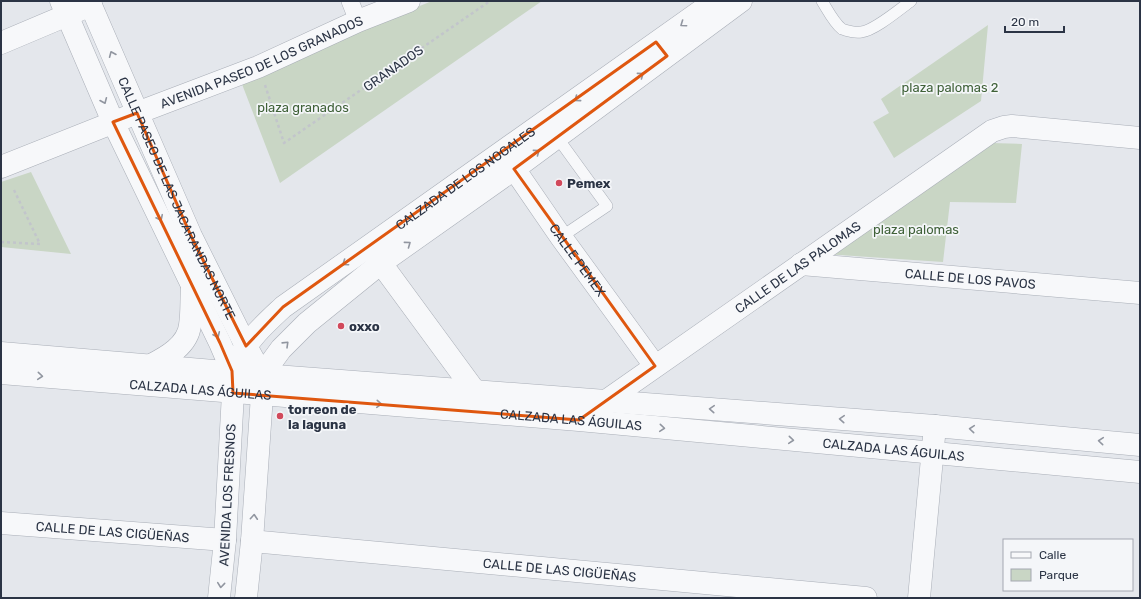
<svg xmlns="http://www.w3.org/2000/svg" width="1141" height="599" viewBox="0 0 1141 599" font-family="Rubik,sans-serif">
	<rect width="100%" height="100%" fill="#e4e7ec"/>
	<!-- green -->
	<path fill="#c9d6c5" d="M432,1H542L280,183L240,79Z
		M988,25L981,101L894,158L873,122L889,113L881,99Z
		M991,143L1022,144L1016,203L950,202L943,262L825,254Z
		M31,172L71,254L1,247V182Z"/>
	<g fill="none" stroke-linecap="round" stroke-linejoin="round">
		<defs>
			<path id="service" d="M822,1C827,9 834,23 842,29C847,31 856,33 861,32C874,31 900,9 911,1
				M557,137L607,206L561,237"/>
			<path id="pedestrian" d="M350,1L358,21"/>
			<g id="minor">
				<path d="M1,43L91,5"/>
				<path id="s1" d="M504,154L561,237L655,366"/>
				<path id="s2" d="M1,167L137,113L258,67L358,21L409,1"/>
				<path d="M369,247L474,390"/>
				<path id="s3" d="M801,264L1140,293"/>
				<path id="s4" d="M596,408L992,131L1004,127L1012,126L1140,138"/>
				<path id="s5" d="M1,523L225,540"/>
				<path id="s6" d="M252,541L866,598"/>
				<path d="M919,598L935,426"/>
			</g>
			<g id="tertiary">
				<path d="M61,1L113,122L220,343L232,371L233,393L225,540L219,598"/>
				<path id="s7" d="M89,1L191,236L246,346L262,375V395L252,541L246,598"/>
				<path d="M1,353L262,375L935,426L1140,445"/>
				<path id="s8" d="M239,358C250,337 266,323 283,307L715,1"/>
				<path d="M151,365C167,357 188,345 190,325C192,313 191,300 192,287"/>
				<path id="s9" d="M1,373C194,390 387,403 579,420C766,436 953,456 1140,472"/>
				<path d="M262,375L281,349L307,323L381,263L514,169L741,1"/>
			</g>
		</defs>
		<!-- service casing -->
		<use href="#service" stroke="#a9aeb7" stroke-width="12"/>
		<!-- pedestrian casing -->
		<use href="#pedestrian" stroke="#a9aeb7" stroke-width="18"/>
		<!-- minor casing -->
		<use href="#minor" stroke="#a9aeb7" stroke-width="23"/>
		<!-- tertiary casing -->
		<use href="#tertiary" stroke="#a9aeb7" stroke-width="23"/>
		<!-- path -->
		<path stroke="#c2c5cb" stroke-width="2.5" stroke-dasharray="3 3" stroke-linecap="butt" d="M265,85L284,143L490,1
			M1,242L40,244L14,190"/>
		<!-- service -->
		<use href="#service" stroke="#f7f8fa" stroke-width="11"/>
		<!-- pedestrian -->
		<use href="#pedestrian" stroke="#f7f8fa" stroke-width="17"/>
		<!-- minor -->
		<use href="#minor" stroke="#f7f8fa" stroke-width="22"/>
		<!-- tertiary -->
		<use href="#tertiary" stroke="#f7f8fa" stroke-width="22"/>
	</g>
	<!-- one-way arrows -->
	<defs><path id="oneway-chevron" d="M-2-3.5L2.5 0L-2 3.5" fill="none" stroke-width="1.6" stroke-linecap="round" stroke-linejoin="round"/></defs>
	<g stroke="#9196a0">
		<use href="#oneway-chevron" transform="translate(683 24) rotate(145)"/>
		<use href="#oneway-chevron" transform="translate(112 54) rotate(-113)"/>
		<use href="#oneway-chevron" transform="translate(641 75) rotate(-36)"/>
		<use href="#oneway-chevron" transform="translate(577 99) rotate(144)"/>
		<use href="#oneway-chevron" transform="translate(104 101) rotate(67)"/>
		<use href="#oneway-chevron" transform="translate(537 152) rotate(-36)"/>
		<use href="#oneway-chevron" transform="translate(160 218) rotate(64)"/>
		<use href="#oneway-chevron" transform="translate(408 244) rotate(-36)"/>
		<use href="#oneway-chevron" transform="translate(345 263) rotate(145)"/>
		<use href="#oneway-chevron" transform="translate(217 335) rotate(65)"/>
		<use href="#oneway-chevron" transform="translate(286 344) rotate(-44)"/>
		<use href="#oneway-chevron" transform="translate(40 376) rotate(5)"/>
		<use href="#oneway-chevron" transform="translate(379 404) rotate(4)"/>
		<use href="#oneway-chevron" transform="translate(712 409) rotate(-176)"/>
		<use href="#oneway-chevron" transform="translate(842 419) rotate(-176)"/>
		<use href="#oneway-chevron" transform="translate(662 428) rotate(5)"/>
		<use href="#oneway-chevron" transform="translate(972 429) rotate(-175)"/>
		<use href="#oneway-chevron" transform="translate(791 440) rotate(5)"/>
		<use href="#oneway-chevron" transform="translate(1101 441) rotate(-175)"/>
		<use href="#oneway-chevron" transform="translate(254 517) rotate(-86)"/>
		<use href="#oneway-chevron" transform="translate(221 585) rotate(96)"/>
	</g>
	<!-- marked area -->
	<path fill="none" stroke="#df570f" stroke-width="3" stroke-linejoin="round" d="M656,42L667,56L514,169L655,366L579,420L233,393L232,371L220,343L113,122L137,113L191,236L246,346L283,307Z"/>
	<!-- markers -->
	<g fill="#d1495b" stroke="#f4f6f9" stroke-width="1.5">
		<circle cx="559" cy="183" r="4"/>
		<circle cx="341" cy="326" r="4"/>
		<circle cx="280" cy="416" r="4"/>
	</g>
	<g text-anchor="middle" stroke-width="3.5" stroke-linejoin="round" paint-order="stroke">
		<!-- street labels -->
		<g font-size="13" fill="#2b3445" stroke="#f4f6f9">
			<text dy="5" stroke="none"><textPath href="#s2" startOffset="281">AVENIDA PASEO DE LOS GRANADOS</textPath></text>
			<text transform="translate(393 68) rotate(-35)" y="5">GRANADOS</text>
			<text dy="5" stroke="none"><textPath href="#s8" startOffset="291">CALZADA DE LOS NOGALES</textPath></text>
			<text dy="5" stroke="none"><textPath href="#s7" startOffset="216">CALLE PASEO DE LAS JACARANDAS NORTE</textPath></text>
			<text dy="5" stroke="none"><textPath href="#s1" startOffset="129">CALLE PEMEX</textPath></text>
			<text dy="5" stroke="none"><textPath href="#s4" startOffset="246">CALLE DE LAS PALOMAS</textPath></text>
			<text dy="5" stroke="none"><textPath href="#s3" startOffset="170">CALLE DE LOS PAVOS</textPath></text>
			<text dy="5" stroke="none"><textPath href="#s9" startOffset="200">CALZADA LAS ÁGUILAS</textPath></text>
			<text dy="5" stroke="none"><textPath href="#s9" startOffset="572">CALZADA LAS ÁGUILAS</textPath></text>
			<text dy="5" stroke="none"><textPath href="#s9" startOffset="896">CALZADA LAS ÁGUILAS</textPath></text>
			<text transform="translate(227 495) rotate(-87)" y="5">AVENIDA LOS FRESNOS</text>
			<text dy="5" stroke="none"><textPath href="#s5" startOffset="112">CALLE DE LAS CIGÜEÑAS</textPath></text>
			<text dy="5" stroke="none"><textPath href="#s6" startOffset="309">CALLE DE LAS CIGÜEÑAS</textPath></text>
		</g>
		<!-- park labels -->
		<g font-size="13" fill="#3f6138" stroke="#f4f6f9">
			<text x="950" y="92">plaza palomas 2</text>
			<text x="303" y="112">plaza granados</text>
			<text x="916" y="234">plaza palomas</text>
		</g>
		<!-- poi labels -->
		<g font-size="13" font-weight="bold" fill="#2b3445" stroke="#f4f6f9" text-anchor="start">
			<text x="567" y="188">Pemex</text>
			<text x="349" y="331">oxxo</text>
			<text x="288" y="414">torreon de<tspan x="288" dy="15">la laguna</tspan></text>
		</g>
	</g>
	<!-- border -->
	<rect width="1141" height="599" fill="none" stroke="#2b3445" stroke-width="4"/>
	<!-- legend -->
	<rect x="1003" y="539" width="130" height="52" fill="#f4f6f9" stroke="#a4a8b1"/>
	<rect x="1011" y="552" width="20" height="6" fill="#f7f8fa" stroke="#a4a8b1"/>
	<text x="1039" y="559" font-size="12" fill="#2b3445">Calle</text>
	<rect x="1011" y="569" width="20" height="12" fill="#c9d6c5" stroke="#a4a8b1"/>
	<text x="1039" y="579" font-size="12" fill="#2b3445">Parque</text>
	<!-- scale -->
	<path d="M1005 26v6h59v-6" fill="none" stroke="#2b3445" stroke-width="2"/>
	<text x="1011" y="26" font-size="12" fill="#2b3445" stroke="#f4f6f9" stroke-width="3" paint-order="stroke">20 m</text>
</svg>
